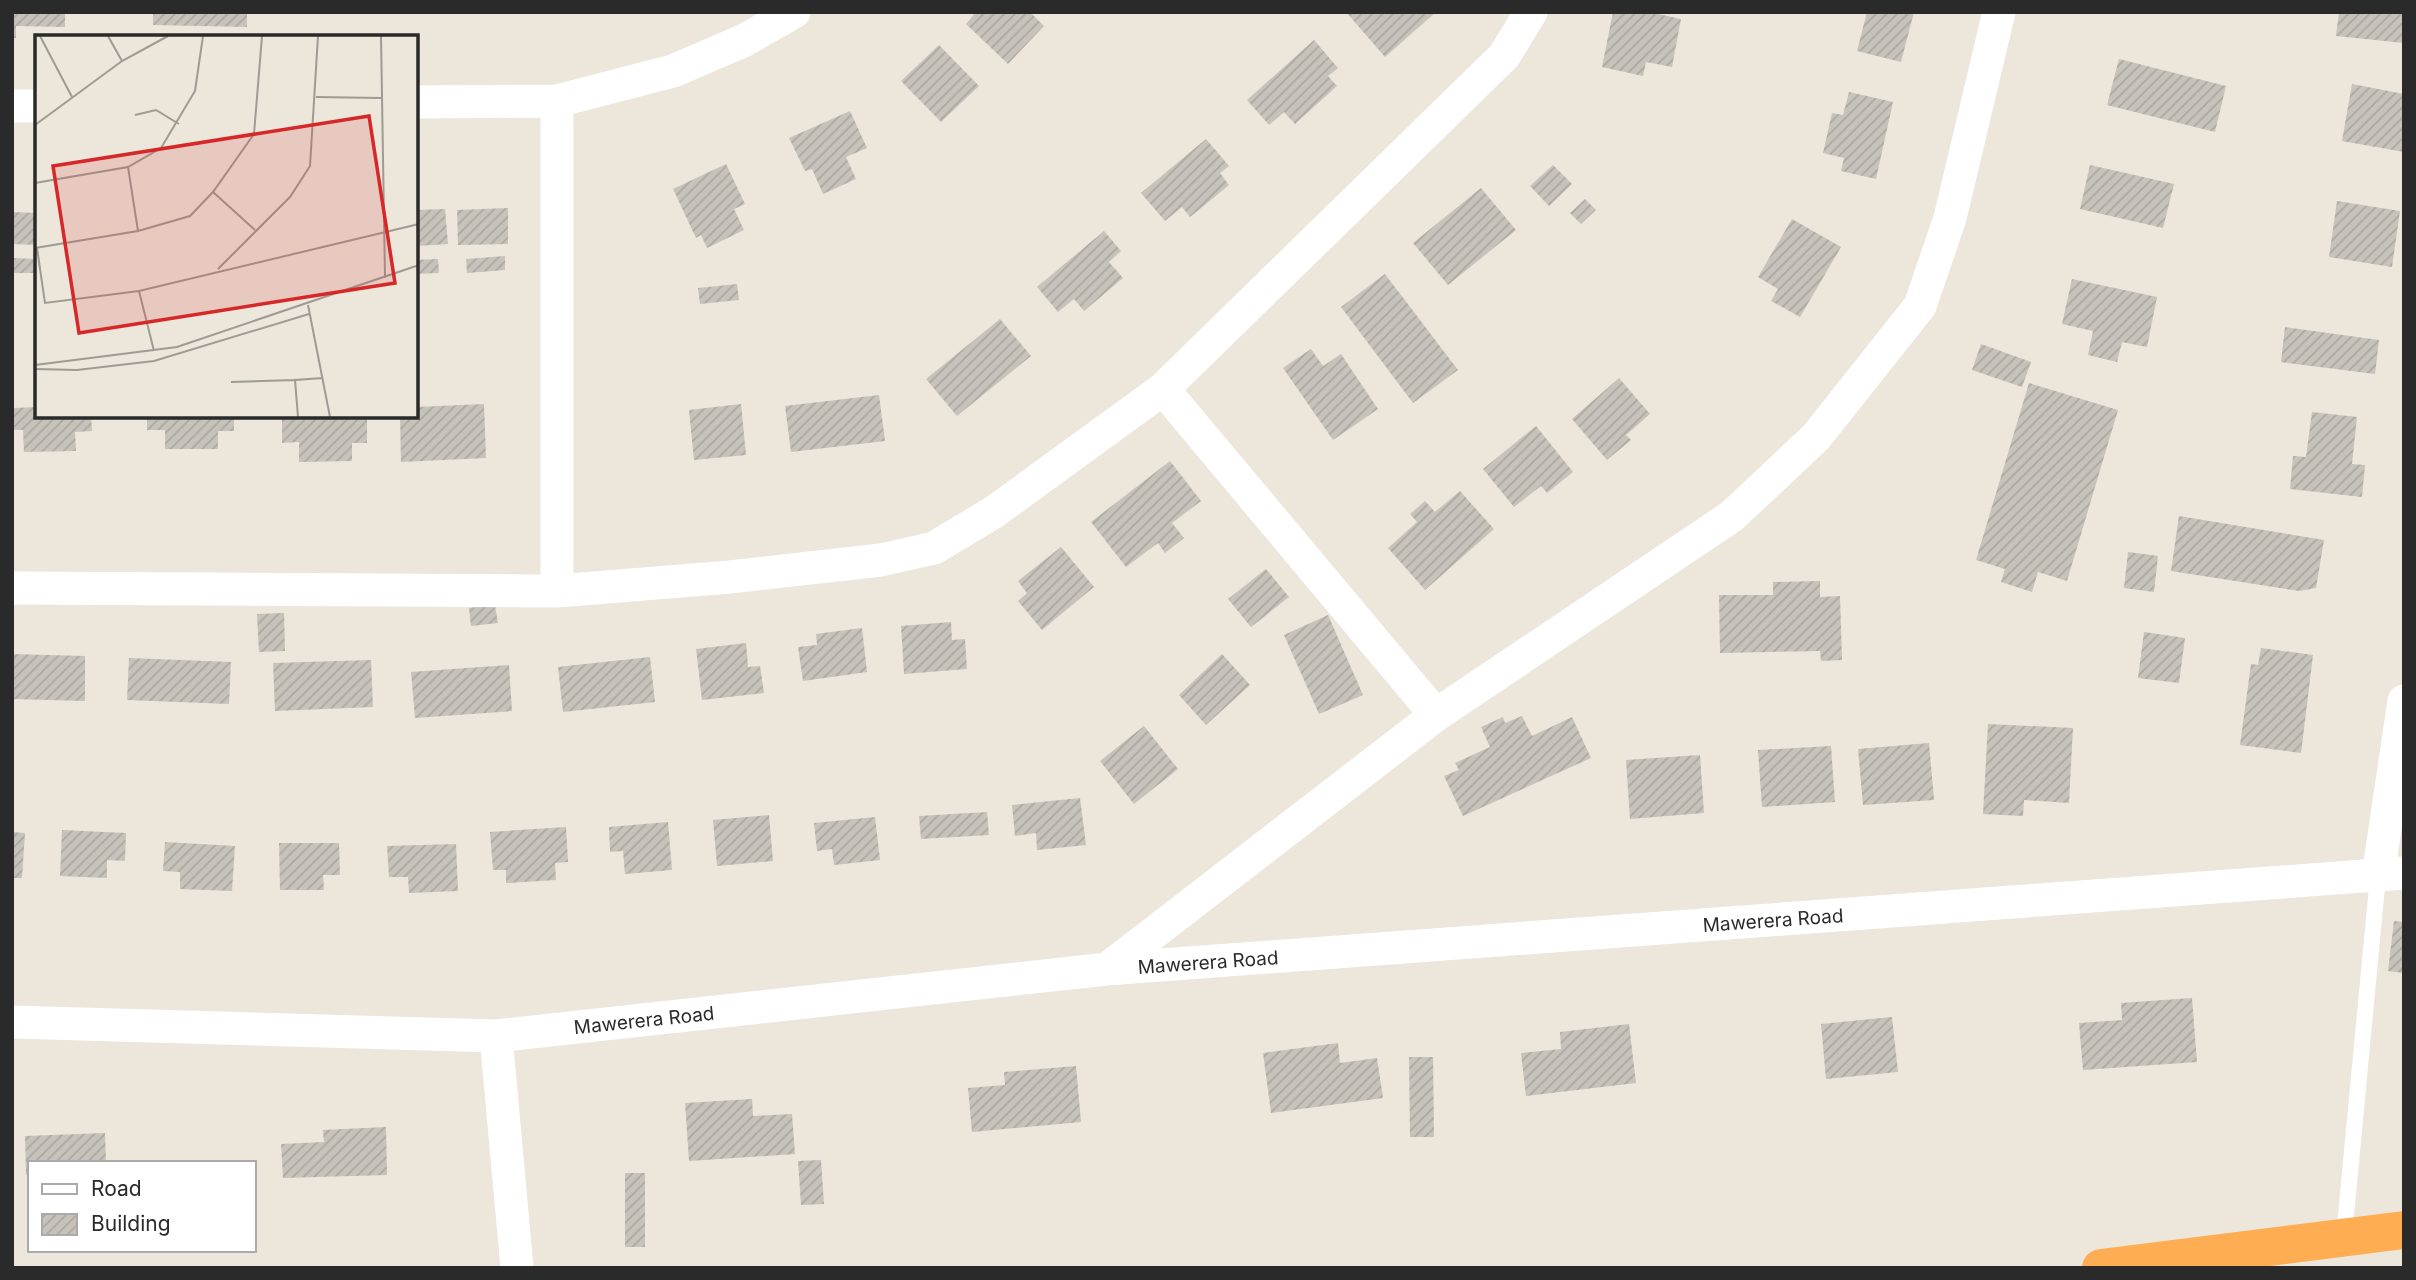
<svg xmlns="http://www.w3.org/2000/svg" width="2416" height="1280" viewBox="0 0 2416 1280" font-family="Inter,sans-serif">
	<defs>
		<pattern id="building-hatch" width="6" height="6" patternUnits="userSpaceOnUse" patternTransform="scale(1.75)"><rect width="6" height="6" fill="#c7c3bb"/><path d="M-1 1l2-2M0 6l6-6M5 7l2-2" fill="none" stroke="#aba8a1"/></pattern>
	</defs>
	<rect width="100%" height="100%" fill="#ece6db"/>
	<!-- building -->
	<path fill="url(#building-hatch)" d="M12,12H65V27L16,26V38H12Z
		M153,12H247V27L153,25Z
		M976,12H1030L1044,26L1008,64L966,24Z
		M1346,12H1436L1385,57Z
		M1613,12H1649L1681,19L1672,67L1646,62L1643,76L1602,67Z
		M1867,12H1914L1901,62L1857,51Z
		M2339,12H2404V43L2336,36Z
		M1314,40L1338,68L1328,76L1337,86L1295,124L1284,112L1269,125L1247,100Z
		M939,45L979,86L941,122L901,81Z
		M2119,59L2226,86L2215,132L2107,105Z
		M2352,84L2404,94V152L2342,141Z
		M1849,92L1893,102L1876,179L1841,171L1844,158L1823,153L1832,113L1843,115Z
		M850,111L867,148L846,157L856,179L823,194L812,169L805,171L789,138Z
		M1206,139L1229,166L1220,173L1229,185L1190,217L1182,207L1165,221L1141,193Z
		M726,164L745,204L734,209L744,230L707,248L701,235L696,238L673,189Z
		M1553,165L1572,184L1549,206L1530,186Z
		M2090,165L2174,184L2163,228L2080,209Z
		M1481,188L1516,230L1448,285L1413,243Z
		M1585,199L1596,210L1581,224L1570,213Z
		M2337,201L2400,211L2392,267L2329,257Z
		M508,208V244L458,245L457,210Z
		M445,209L448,244L416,246V210Z
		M12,212L37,213V245L12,244Z
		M1792,219L1841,247L1800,317L1771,301L1778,289L1758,277Z
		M1104,231L1121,251L1109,262L1123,278L1084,311L1074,299L1058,312L1037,287Z
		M505,256V270L467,273L466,259Z
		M12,258L37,259V273H12Z
		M438,259L439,273L416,274V260Z
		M1385,274L1458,370L1413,403L1341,307Z
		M2072,279L2157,297L2147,347L2122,342L2117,362L2088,355L2093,331L2062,324Z
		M737,284L739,300L700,304L698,288Z
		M1000,319L1031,356L957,416L926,379Z
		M2285,327L2379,340L2375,374L2281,362Z
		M1981,344L2031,362L2022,387L1972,370Z
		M1311,349L1323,366L1341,354L1378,409L1333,440L1283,368Z
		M1619,378L1650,414L1626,435L1631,440L1607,460L1572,419Z
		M2029,383L2118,410L2067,581L2038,572L2032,592L2001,582L2005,569L1976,560Z
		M879,395L885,441L791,452L785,406Z
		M484,404L486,458L401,462L400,416H416V407Z
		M741,404L746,455L694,460L689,410Z
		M37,407V416H91L92,431L75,432L76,451L24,452L23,430H12V408Z
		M2312,412L2357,417L2352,464L2365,465L2362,497L2290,489L2293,456L2306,457Z
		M147,416H234V431H218V449H165V430H147Z
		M317,416L367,417V443H352V461L299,462V442L282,443V419H317Z
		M1536,426L1573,472L1547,493L1541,486L1514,507L1483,469Z
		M1170,461L1201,501L1172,523L1184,538L1165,553L1158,543L1126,567L1091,522Z
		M1460,491L1494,529L1425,590L1388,548L1417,522L1410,514L1425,501L1435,512Z
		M2179,516L2324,540L2316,588L2299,591L2171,571Z
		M1061,547L1094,587L1042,630L1018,601L1027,593L1018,581Z
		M2128,552L2158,556L2154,592L2124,588Z
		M1266,569L1289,597L1251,627L1228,599Z
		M1820,581V597L1840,596L1842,660L1821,661L1820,651L1720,653L1719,595H1773V582Z
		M495,605L498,623L471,626L469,608Z
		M284,613L285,651L259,652L257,614Z
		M1328,615L1363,695L1319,714L1284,635Z
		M951,622L952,640L965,639L967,669L904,674L901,626Z
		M862,628L867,672L803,681L798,647L817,645L816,634Z
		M2144,632L2185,638L2179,683L2138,678Z
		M746,643L748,667L760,666L764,693L702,700L696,649Z
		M2261,648L2313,655L2301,753L2240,745L2251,664L2258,665Z
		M12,654L85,656V701L12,699Z
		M1222,654L1250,685L1206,725L1179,695Z
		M650,657L655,702L563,712L558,667Z
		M129,658L231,662L229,704L127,700Z
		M371,660L373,707L275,711L273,663Z
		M509,665L512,711L415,718L411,672Z
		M1522,716L1532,736L1572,717L1591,758L1463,816L1444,776L1459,770L1455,763L1490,747L1481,727L1503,717L1505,723Z
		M1988,724L2073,728L2069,803L2024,800L2023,816L1983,814Z
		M1144,726L1178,769L1134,804L1100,761Z
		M1929,743L1934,800L1863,805L1858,749Z
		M1831,746L1835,802L1762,807L1758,750Z
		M1700,755L1704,813L1630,819L1626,760Z
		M1080,798L1086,845L1037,850L1036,833L1015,836L1012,805Z
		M987,812L989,835L921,839L919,816Z
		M769,815L773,861L717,866L713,820Z
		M875,817L880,860L834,865L832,849L817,851L814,823Z
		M668,822L672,870L625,874L623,851L610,852L609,827Z
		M566,827L568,862L555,863L556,880L506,883V870H493L490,832Z
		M62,830L126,833L125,861L107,860V878L60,876Z
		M12,832L25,833L22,878H12Z
		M165,842L235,846L232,891L180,889V872L163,871Z
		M279,843H339L340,875H323L324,890H280Z
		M456,844L458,891L409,893L408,877H389L387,846Z
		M2394,921L2404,922V973L2388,971Z
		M2192,998L2197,1062L2083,1070L2079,1023L2122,1020L2121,1003Z
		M1892,1017L1898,1072L1826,1079L1821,1024Z
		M1629,1024L1636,1083L1526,1096L1521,1053L1561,1049L1560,1032Z
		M1338,1043L1340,1063L1377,1058L1383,1098L1271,1113L1263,1053Z
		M1409,1057H1433L1434,1137H1410Z
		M1076,1066L1081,1122L972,1132L968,1088L1005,1085L1004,1072Z
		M752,1099L753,1116L792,1114L795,1154L689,1161L685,1103Z
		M386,1127L387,1175L283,1178L281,1144L324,1142L323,1130Z
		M105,1133L106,1163H30V1175H26L25,1136Z
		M821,1160L824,1204L801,1205L798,1161Z
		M625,1173H645V1247H625Z"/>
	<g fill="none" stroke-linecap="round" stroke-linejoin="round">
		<!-- lane -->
		<path stroke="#fff" stroke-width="16" d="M2344,1236L2378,876"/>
		<!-- street -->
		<path stroke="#fff" stroke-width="33" d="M416,102L557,101L673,71L745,40L794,12
			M12,106H37
			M1163,389L1436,715
			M12,588L557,591L730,577L881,560L934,548L994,512L1163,389L1504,56L1531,12
			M557,591V101
			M2378,876L2404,701
			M1107,969L1436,715L1732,516L1816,437L1920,306L1950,218L1999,12
			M12,1022L496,1036L1107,969L2404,873
			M496,1036L517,1268"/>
		<!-- highway -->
		<path stroke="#ffad53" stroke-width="38" d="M2101,1268L2404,1230"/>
	</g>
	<g text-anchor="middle" stroke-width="6" stroke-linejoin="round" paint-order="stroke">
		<!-- street labels -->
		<g font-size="19" fill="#2a2a2a" stroke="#fff">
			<text transform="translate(1773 920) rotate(-4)" y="7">Mawerera Road</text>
			<text transform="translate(1208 962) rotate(-4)" y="7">Mawerera Road</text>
			<text transform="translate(644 1020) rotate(-6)" y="7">Mawerera Road</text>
		</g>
	</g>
	<!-- overview -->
	<g transform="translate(35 35)">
		<rect width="383" height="383" fill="#ece6db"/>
		<path fill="none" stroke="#9e9b94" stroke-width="2" d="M5,1L37,62M73,1L87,26M346,1L350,243M281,62L346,63M100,80L121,75L144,89M0,90L87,26L133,1M93,132L103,196M0,148L93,132L126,113L160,56L168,1M178,157L220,195M0,213L103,196L155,181L178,157L219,99L227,1M2,213L10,268L104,256L384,189M183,234L255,162L275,131L283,1M104,256L119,316M273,270L295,382M0,330L142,312L384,230M0,334L42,335L119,326L274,279M196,347L260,345M263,382L260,345L288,343"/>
		<path fill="#d62828" fill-opacity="0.15" stroke="#d62828" stroke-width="3.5" d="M334,81L360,248L44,298L18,131Z"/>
		<rect width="383" height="383" fill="none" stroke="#2a2a2a" stroke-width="3.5"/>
	</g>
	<!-- border -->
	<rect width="2416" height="1280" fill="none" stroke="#2a2a2a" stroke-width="28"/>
	<!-- legend -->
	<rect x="28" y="1161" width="228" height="91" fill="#ffffff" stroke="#aaaaaa" stroke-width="2"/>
	<rect x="42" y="1184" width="35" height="10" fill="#ffffff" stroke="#aaaaaa" stroke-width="2"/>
	<text x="91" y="1196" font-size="21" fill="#2a2a2a">Road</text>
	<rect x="42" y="1214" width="35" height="21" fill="url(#building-hatch)" stroke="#aaaaaa" stroke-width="2"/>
	<text x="91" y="1231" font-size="21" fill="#2a2a2a">Building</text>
</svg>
